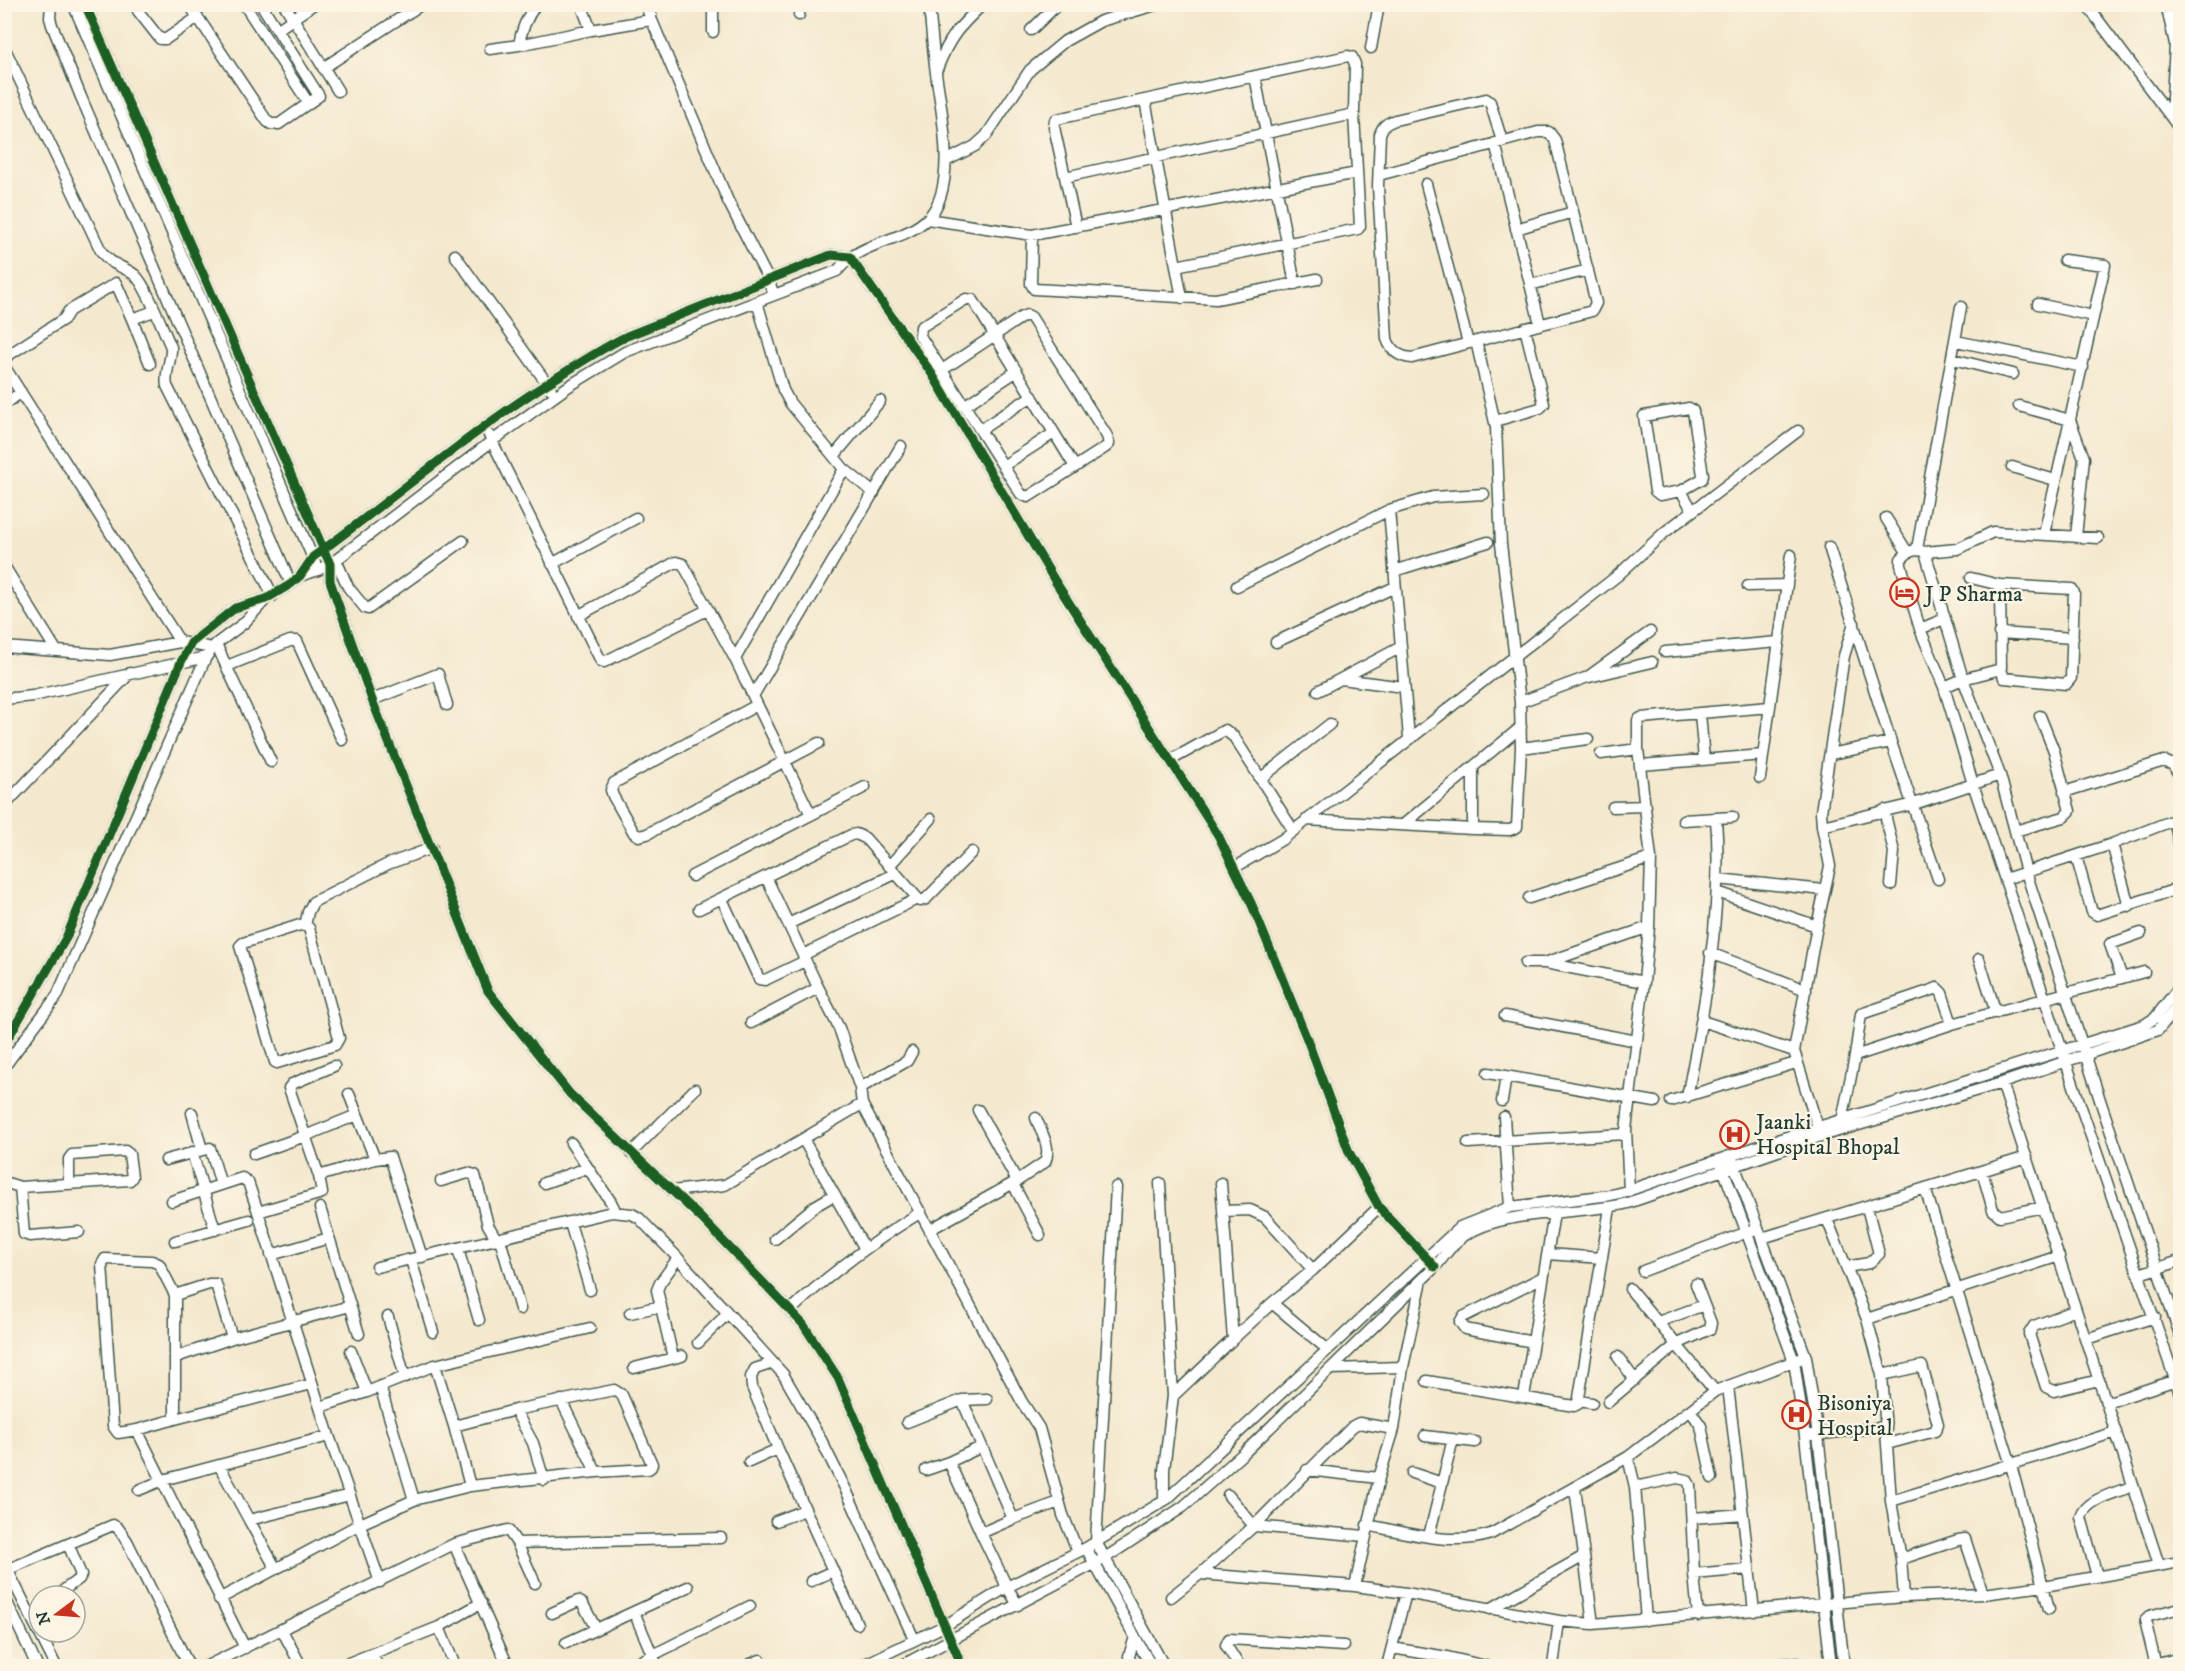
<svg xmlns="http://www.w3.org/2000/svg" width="2185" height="1671" viewBox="0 0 2185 1671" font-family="'IM FELL DW Pica',serif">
	<rect width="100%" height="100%" fill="#fcf5e5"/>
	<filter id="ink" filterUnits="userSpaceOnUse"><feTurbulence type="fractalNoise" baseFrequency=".0167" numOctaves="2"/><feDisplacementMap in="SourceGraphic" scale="12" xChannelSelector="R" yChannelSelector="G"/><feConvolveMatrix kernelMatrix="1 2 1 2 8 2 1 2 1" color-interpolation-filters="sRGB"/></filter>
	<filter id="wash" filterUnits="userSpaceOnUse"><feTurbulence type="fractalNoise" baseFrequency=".008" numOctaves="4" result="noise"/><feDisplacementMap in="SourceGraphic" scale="24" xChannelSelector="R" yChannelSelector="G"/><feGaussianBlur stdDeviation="1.35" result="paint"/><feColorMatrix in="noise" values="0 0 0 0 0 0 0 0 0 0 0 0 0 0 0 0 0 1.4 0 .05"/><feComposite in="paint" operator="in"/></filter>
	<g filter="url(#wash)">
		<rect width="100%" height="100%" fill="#f4e8ce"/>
	</g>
	<g filter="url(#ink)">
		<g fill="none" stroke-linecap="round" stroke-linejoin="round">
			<defs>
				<path id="minor" d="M51,4L50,18L52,25L81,97L291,584
					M73,4L315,563
					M85,4L330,564V581L372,700L488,991L570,1094L702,1219L803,1324L838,1378L962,1666
					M138,4V11L160,39H166L198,17
					M189,4L267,121L271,124H279L319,96L261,4
					M244,4L309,104
					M284,4L338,91
					M645,4L728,201L768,279L774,295
					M2086,4L2171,117L2179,128L2180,137
					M2166,4L2175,44L2171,117
					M799,15L800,4
					M277,30L314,4
					M591,30L651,20V14
					M1031,30L1058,4
					M713,32V4
					M519,45L591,30L581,4
					M4,47L101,251C111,266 122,265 135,275C147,286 163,330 171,347C172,361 164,372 167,386L273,596
					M1371,48L1379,4
					M490,49L519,45C521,30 527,17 536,4
					M323,68L422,4
					M937,69C950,36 958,28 983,4
					M1255,76L1295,284
					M1145,100L1182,298
					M1495,143L1540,324
					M946,161L975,146L986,136L1030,70L1065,41L1101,21L1159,4
					M1379,175L1538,132H1549L1555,140L1596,303L1592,311L1412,358C1399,357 1391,351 1387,339L1378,186L1380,134C1383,125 1387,123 1395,120L1486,99L1490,102L1502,141
					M1065,177L1354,114
					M1426,184L1468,343
					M927,219L1032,235L1357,173
					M1076,227L1054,127L1055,120L1057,119L1348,56L1352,57L1355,64L1354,114L1360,226L1358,229L1176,266
					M1516,229L1573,212
					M1032,235L1031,284L1034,289L1216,299L1317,279
					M455,255L551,389
					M1530,285L1588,270
					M2038,304L2093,316
					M132,319L150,364
					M1956,341L2083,367
					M4,358L64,319L69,311L116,283L132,319L154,311
					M1953,359L2013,374
					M4,366L180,642L212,648
					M942,370L1022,317L1027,315L1031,317L1107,436L1109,444L1106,447L1028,497L1021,494L920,336L921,327L966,299L973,300L1075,467
					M4,405L21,392
					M964,406L1017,371
					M2019,406L2070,420L2084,458L2076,537
					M1495,421L1540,408L1544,404L1525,328
					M980,430L1032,396
					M489,435L601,661L604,662L707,610
					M834,456L880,401
					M1003,466L1054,433
					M2012,467L2055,480
					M844,469L874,493
					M1681,491L1702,479L1703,475L1693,411L1689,408L1644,416L1655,491L1660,495L1681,491L1693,511
					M1389,510L1409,738
					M1886,518L1907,552
					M2044,534L2105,265L2064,260
					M1829,547L1891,742L1938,879
					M1917,549L1961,307
					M1925,552L1957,549L1993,532L2098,538
					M336,560L348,587L365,608L368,609L463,541
					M552,564L636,518
					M4,566L56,650
					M1394,571L1488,542
					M300,576L318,570L336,560L492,441L569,386L625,352L837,271C841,267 845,262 850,258C872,241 906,239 927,219C959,188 941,111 936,73C933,50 931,27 929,4
					M1971,578L2000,585
					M1237,586L1389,510L1433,497L1484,494
					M1748,586L1787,585
					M578,616L676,562L683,564L735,659L811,815
					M1920,629L1944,619
					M1999,633L2073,638
					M1276,642L1395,587
					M216,644L271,762
					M4,647L110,655L180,642
					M1665,652L1778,642
					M735,659L844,469L790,403L783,390L757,302
					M227,666L290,641H297L342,740
					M1589,676L1650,632
					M1341,679L1404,687
					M1944,687L1963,679L2001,669L2000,585L2072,589L2074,593L2071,678L2066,684L2004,678L2001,669
					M1318,691L1401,647
					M753,696L901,446
					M4,699L33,696L206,657
					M372,700L438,674L447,705
					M1520,702L1585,678L1652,662
					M757,705L614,783L611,790L613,796L634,833L639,836L647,834L819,743
					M1700,713L1704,760
					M1521,748L1588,739
					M1601,754L1638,749
					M1830,754L1891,742
					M1171,760L1225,730L1234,737L1293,830
					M1641,765L1763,755
					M1760,778L1791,555
					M1260,779L1330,724
					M2064,792L2164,761L2173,765L2180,776
					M4,806L130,673
					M1613,807L1646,806
					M1884,810L1894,852L1891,885
					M1306,820L1473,829L1510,830L1517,827L1521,748L1520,702L1501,544L1496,427L1476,341
					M1683,820L1733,817
					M2174,820L2180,848
					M1403,825L1521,727
					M1822,826L1914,804L2000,775
					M1473,829V767
					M2015,831L2064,817L2070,811L2054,751L2040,716
					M2112,844L2129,906
					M2076,856L2092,912L2097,915L2171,891L2180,884
					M889,866L931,819
					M1234,868L1283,839L1617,576L1665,532L1798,431
					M692,876L865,787
					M766,877L816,983L839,1028L860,1088L862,1104L1022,1402L1039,1428L1063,1515L1078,1552
					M1718,879L1824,890
					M2005,879L2112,844L2174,820L2180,809
					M1717,892L1817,926
					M1529,898L1651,858
					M722,899L759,979L765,980L805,961
					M699,909L851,835L856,834L865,838L920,901L926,899L972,852
					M788,924L895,874
					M305,926L309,928L339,1038L335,1045L277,1063L275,1062L240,946L243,943L300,925L305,926L308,912L313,902L388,864L432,848
					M1710,953L1806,990
					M803,955L917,899
					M1979,959L1996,1013
					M1525,963H1545L1644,982
					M1545,963L1649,927
					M2122,978L2110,944L2141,933
					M1505,1016L1637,1041
					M1702,1021L1794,1051
					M751,1023L818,988
					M4,1045L66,938L181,662L191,643L235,608L266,599L291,584L300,576L313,557C392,500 466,435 548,383C574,367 600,349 627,336L831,255L850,257L932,374L1055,581L1218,835L1252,905L1307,1039L1349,1152L1379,1207L1435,1267
					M1855,1056L1861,1014L1935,989L1937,988L1942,993L1952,1024
					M334,1066L292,1084L289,1088L319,1176L322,1193L258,1212L329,1436L380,1582
					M4,1067L57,996L206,657L216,644L244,623L266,599
					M1488,1073L1655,1102
					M2002,1083L2159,1565
					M860,1088L907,1061L912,1052
					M349,1094L375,1159
					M1687,1097C1705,1006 1723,911 1716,818
					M1502,1101L1506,1076
					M1671,1101L1796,1063
					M978,1110L1017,1181
					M192,1113L202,1150
					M1504,1117L1510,1207
					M1842,1121L1855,1056L1952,1024L2144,972
					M1818,1128L1794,1051L1817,926L1830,866L1822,826L1821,812L1844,656L1854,623
					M803,1139L865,1249
					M571,1143L611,1202L614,1208L612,1212
					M1468,1143L1626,1134
					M192,1152L215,1230
					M631,1153L695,1089
					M254,1154L305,1136L357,1115
					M1732,1159L1806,1357L1818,1435L1844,1666
					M166,1160L210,1148L221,1185
					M1721,1163L1794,1361L1805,1436L1831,1666
					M1982,1171L1993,1210L2000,1216L2043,1207
					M319,1176L375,1159L390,1157L422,1257
					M441,1181L468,1173L475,1175L488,1225L497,1240
					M4,1182L20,1187L130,1180L132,1177L129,1154L125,1151L72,1155L69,1159V1183
					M544,1183L587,1168
					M1160,1183L1173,1396L1164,1470V1501
					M1013,1184L1040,1235
					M20,1187L24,1234L30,1236L79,1232
					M1116,1187L1096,1542L1164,1666
					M1925,1188L2011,1465L2049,1609
					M672,1191L725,1185L862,1104
					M1629,1191L1626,1130L1644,982L1649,927L1651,858L1638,749V720L1641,718L1770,707
					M172,1201L242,1178L248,1182L258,1212
					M320,1208L359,1334
					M1224,1211L1250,1210L1265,1217L1313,1270
					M1827,1219L1867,1319L1882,1375L1891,1501L1901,1559L1904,1597
					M570,1223L590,1290
					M931,1229L1017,1181L1045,1162C1052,1148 1041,1132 1036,1118
					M1762,1238L2027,1157
					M500,1239L520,1309
					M775,1239L815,1206L834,1195
					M175,1241L249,1220
					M458,1249L479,1320
					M1548,1254L1602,1258
					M271,1255L329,1238
					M105,1259L152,1261L159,1264L175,1295V1419L137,1430L118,1433L113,1426L102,1264Z
					M411,1260L433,1332
					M377,1267L612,1212L632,1214L639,1218L678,1258L783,1374L820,1438L846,1490L914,1639
					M1846,1267L1869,1263L1879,1254L1867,1207
					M1643,1271L1753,1230
					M2139,1274L2180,1261
					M1630,1289L1715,1391
					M175,1295L209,1284H216L232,1338
					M1272,1303L1327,1349
					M2076,1310L2034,1326L2029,1334L2046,1387L2054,1391L2099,1380
					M790,1311C830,1273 874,1241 921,1212
					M630,1313L661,1306
					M388,1317L405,1377
					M1867,1319L2059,1256
					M1658,1322L1704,1305
					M2180,1335L2102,1106L2026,872L2000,775L1963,679L1925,552C1914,548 1909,551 1901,559V565L1920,629L1944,687L1973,784L2083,1113L2180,1394
					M1233,1339L1272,1303L1313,1270L1379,1207
					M2086,1339L2155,1317
					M1533,1342L1465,1329L1460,1322L1463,1317L1543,1277
					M698,1343L728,1313
					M351,1351L367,1392
					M176,1357L232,1338L350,1306
					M1618,1357L1635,1380
					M673,1358L657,1290L660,1283L678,1258
					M773,1363L755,1369L751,1377L752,1387L778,1449L857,1624
					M435,1365L454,1426L470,1486
					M634,1368L682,1356
					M1331,1369L1403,1367
					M1882,1375L1922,1366L1938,1424L1935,1431L1887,1444
					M1427,1381L1574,1406L1578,1404L1610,1208
					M380,1386L414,1500
					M1728,1386L1754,1611
					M1173,1396L1233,1339L1221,1183
					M1524,1397L1554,1213
					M561,1400L596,1472
					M962,1400L1013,1519L981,1533L949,1462L981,1447
					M1578,1401L1592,1403
					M1608,1402L1677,1344L1710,1329L1711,1323L1696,1284
					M2106,1403L2176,1380
					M320,1407L367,1392L435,1365L590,1328
					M515,1410L533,1443L544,1480
					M1690,1410L1701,1426L1712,1478
					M175,1419L312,1384
					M907,1422L962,1400L987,1399
					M1394,1429L1403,1367L1422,1280
					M137,1430L245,1648
					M1812,1435L1886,1427
					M1425,1436L1475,1442
					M1628,1457L1635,1487L1646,1620
					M749,1462L778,1449
					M219,1465L249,1520L350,1495
					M926,1470L949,1462
					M1307,1470L1379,1478
					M1412,1473L1442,1483
					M1635,1487L1677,1478L1687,1480L1690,1485L1694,1574L1698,1616
					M1575,1488L1593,1624
					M139,1490L163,1480L329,1436
					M1228,1495L1254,1526L1365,1536
					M1891,1501L2116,1432
					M1693,1518L1743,1514
					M1013,1519L1059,1502
					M249,1520L276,1569
					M776,1521L805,1510
					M1367,1525C1406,1532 1452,1547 1491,1534L1628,1457L1715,1391L1800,1359
					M981,1533L1007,1587L1018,1605
					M1429,1536L1453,1439
					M517,1543L535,1583
					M454,1544L508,1666
					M1086,1548L1151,1666
					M1901,1559L1958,1540L1965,1539L1983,1594
					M4,1563L56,1666
					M4,1571L113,1525L118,1528L127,1541L189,1666
					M1200,1574L1254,1526L1353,1426L1359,1423L1394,1429L1379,1478L1355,1586
					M1694,1574L1749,1569
					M2097,1576L2081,1517C2087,1498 2117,1493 2133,1486
					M811,1581L833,1571
					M1406,1593L1559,1621L1553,1666
					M4,1596L37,1666
					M65,1596V1589L79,1579L81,1575L69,1546
					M1171,1597L1200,1574L1355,1586L1406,1593L1387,1666
					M219,1599L360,1524L414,1500L470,1486L596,1472L648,1469L651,1467L652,1464L622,1395L614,1390L515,1410L454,1426
					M1490,1609L1584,1556
					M634,1612L657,1666
					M552,1613L578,1601L583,1604L596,1629
					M1559,1621L1593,1624L1904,1597L1983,1594L2044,1586L2180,1562
					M439,1627L455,1666
					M282,1630L301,1666
					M566,1643L688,1587
					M1392,1648L1447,1657L1446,1666
					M372,1655L378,1666
					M1447,1657L1486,1666
					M207,1666L454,1544L508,1530L517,1543L721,1538
					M341,1666L439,1627L481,1603
					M631,1666L750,1606
					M746,1666L760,1660
					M861,1666L946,1625L1007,1587L1086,1548L1167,1499L1460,1227L1510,1207L1611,1195L1627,1191L1774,1141L2144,1025L2155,1018L2180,986
					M901,1666L1105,1558L1183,1507L1246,1451L1435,1267C1442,1259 1448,1250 1456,1242C1495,1207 1578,1216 1628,1203L1821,1136L2002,1083L2158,1030L2180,1003
					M1130,1666L1129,1656L1135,1637
					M1239,1666L1226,1645L1229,1639L1344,1646
					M1759,1666L1796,1663L1803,1666
					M2151,1666L2180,1658
					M2156,1666L2145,1620L2149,1616L2180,1608"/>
			</defs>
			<!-- minor casing -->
			<use href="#minor" stroke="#3f574b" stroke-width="13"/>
			<!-- minor -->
			<use href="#minor" stroke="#fff" stroke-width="10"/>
			<defs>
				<path id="cycleway" d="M85,4L330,564V581L372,700L488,991L570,1094L702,1219L803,1324L838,1378L962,1666
					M4,1045L66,938L181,662L191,643L235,608L266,599L291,584L300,576L313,557C392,500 466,435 548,383C574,367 600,349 627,336L831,255L850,257L932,374L1055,581L1218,835L1252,905L1307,1039L1349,1152L1379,1207L1435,1267"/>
			</defs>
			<!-- cycleway casing -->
			<use href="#cycleway" stroke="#fcf5e5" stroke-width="13"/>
			<!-- cycleway -->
			<use href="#cycleway" stroke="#1b5e20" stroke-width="9"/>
		</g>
	</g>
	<!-- icons -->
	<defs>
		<symbol id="hotel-ring" viewBox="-11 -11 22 22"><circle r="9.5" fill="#fcf5e5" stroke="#c8321e" stroke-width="1.5"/><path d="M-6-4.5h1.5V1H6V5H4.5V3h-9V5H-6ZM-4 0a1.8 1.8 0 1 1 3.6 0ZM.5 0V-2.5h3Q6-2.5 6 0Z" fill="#c8321e"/></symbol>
		<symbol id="hospital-ring" viewBox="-11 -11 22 22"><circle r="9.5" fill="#fcf5e5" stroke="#c8321e" stroke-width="1.5"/><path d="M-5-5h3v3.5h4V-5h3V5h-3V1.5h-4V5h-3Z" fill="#c8321e"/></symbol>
	</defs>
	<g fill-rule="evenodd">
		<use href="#hotel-ring" x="1888" y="576" width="33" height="33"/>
		<use href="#hospital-ring" x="1718" y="1118" width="33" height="33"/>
		<use href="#hospital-ring" x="1780" y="1398" width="33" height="33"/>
	</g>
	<g text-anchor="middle" stroke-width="4.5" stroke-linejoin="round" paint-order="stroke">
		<!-- poi labels -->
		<g font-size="22" fill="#1f3d34" stroke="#fcf5e5" text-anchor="start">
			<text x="1925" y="601">J P Sharma</text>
			<text x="1756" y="1129">Jaanki<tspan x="1756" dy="25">Hospital Bhopal</tspan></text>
			<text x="1817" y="1410">Bisoniya<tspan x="1817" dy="25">Hospital</tspan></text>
		</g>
	</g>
	<!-- margin -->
	<rect width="2185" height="1671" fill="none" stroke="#fcf5e5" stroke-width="24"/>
	<!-- north arrow -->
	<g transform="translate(57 1614) rotate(254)"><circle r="28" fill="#fcf5e5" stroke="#a4ab9e" stroke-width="1.5"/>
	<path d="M0-4.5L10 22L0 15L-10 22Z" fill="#c8321e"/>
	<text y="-9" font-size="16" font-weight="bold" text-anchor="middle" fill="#1f3d34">N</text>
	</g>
</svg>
